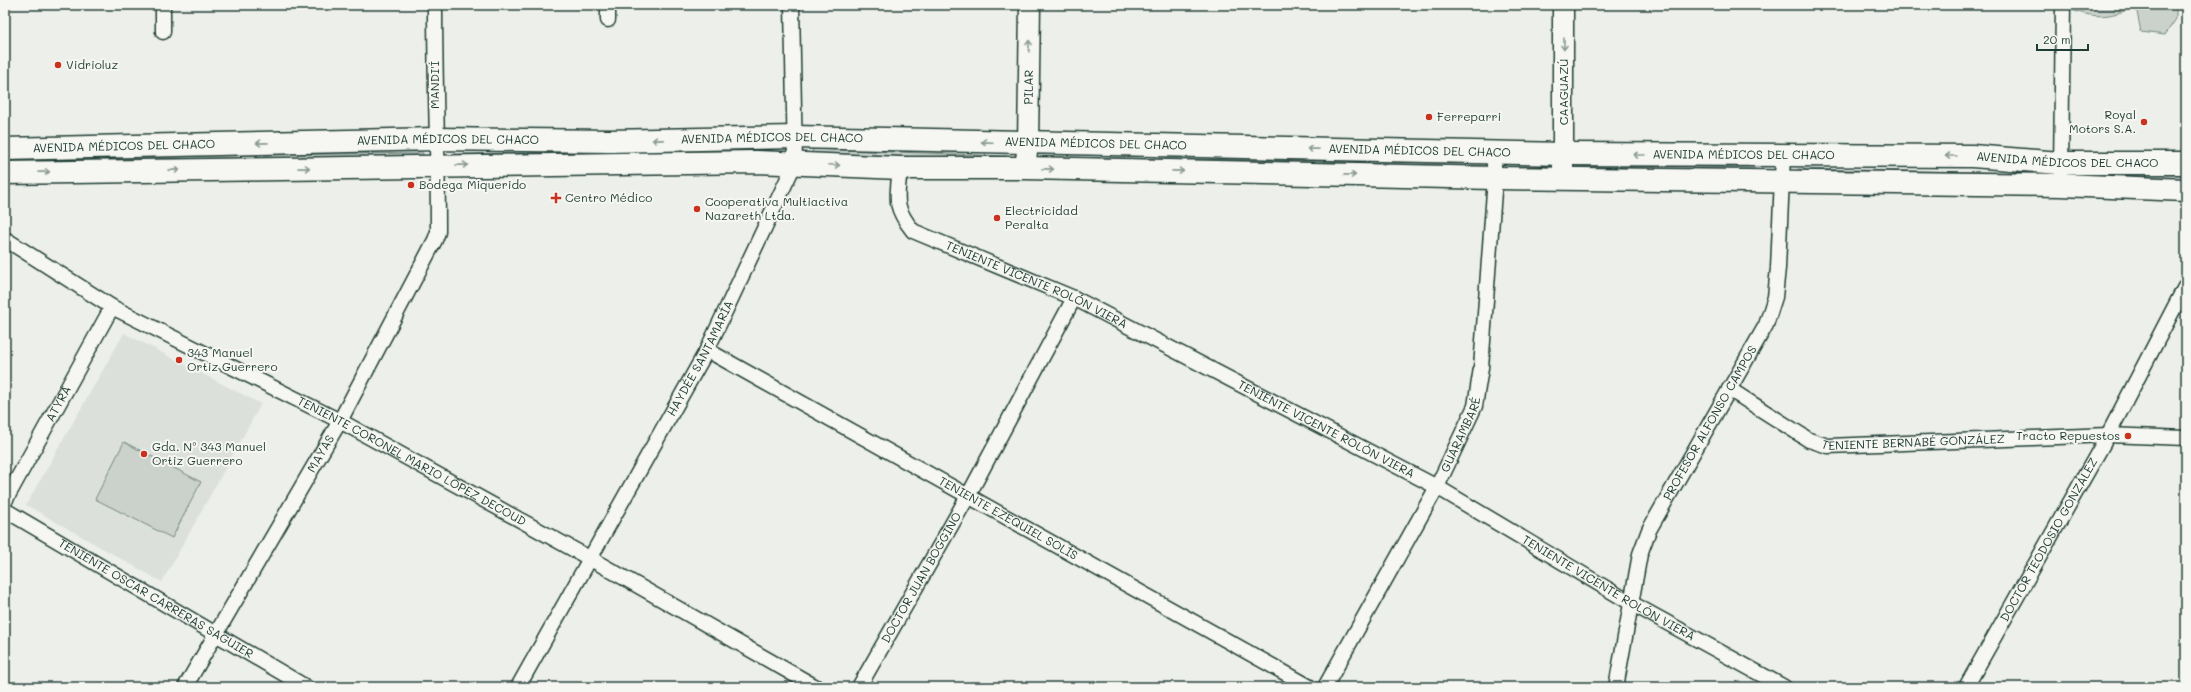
<svg xmlns="http://www.w3.org/2000/svg" width="2191" height="692" viewBox="0 0 2191 692" font-family="Mali,sans-serif">
	<rect width="100%" height="100%" fill="#edefea"/>
	<filter id="ink" filterUnits="userSpaceOnUse"><feTurbulence type="fractalNoise" baseFrequency=".025" numOctaves="2"/><feDisplacementMap in="SourceGraphic" scale="8" xChannelSelector="R" yChannelSelector="G"/><feConvolveMatrix kernelMatrix="1 2 1 2 8 2 1 2 1" color-interpolation-filters="sRGB"/></filter>
	<g filter="url(#ink)">
		<!-- built -->
		<path fill="#dce0db" d="M124,333L261,404L162,582L26,505Z"/>
		<!-- green -->
		<path fill="#cbd2cc" stroke="#758880" d="M2065,5H2176V19L2165,35L2141,32L2136,7C2106,18 2096,19 2066,8Z
			M813,149L1006,156L1008,157L1007,160L813,153L812,151Z
			M767,150L768,152L452,156L451,154Z
			M423,153V157L5,162V158Z
			M1044,157L1464,163L1466,165L1464,167L1042,158Z
			M1584,165L1754,168L1755,171L1583,169Z
			M1798,169L2043,173L2044,174L1797,172Z
			M2079,173L2186,175V179L2079,177Z
			M124,442L201,482L172,538L95,499Z"/>
		<g fill="none" stroke-linecap="round" stroke-linejoin="round">
			<defs>
				<g id="street">
					<path d="M163,5V32"/>
					<path d="M608,5V20"/>
					<path id="s1" d="M900,168C897,199 893,206 913,231L1074,298L1437,487L1631,603L1784,687"/>
					<path d="M2061,171L2063,5"/>
					<path id="s2" d="M5,239L112,307L340,421L591,559L816,687"/>
					<path id="s3" d="M707,350L1310,687"/>
					<path id="s4" d="M1729,389L1809,440L1828,446L2108,435L2186,438"/>
					<path id="s5" d="M5,501L112,307"/>
					<path id="s6" d="M5,510L306,687"/>
					<path id="s7" d="M185,687L340,421L435,240L438,232C438,156 435,81 435,5"/>
					<path id="s8" d="M518,687L707,350L795,163L792,5"/>
					<path id="s9" d="M859,687L968,496L1074,298"/>
					<path id="s10" d="M1325,687L1437,487L1475,406L1481,368L1495,178L1493,152"/>
					<path id="s11" d="M1616,687L1640,554L1649,530L1766,325L1775,297L1778,268L1783,156"/>
					<path id="s12" d="M1966,687L2108,435L2186,285"/>
				</g>
				<g id="secondary">
					<path id="s13" d="M1025,168L1028,144L1030,5"/>
					<path d="M1563,179V5"/>
				</g>
				<g id="primary">
					<path id="s14" d="M5,149L436,139L610,141L795,137L1564,154L1972,156L2060,163H2186"/>
					<path d="M5,173L756,162L900,168H1025L1495,178L2061,185L2186,190"/>
				</g>
			</defs>
			<!-- street casing -->
			<use href="#street" stroke="#1f3d34" stroke-width="17"/>
			<!-- secondary casing -->
			<use href="#secondary" stroke="#1f3d34" stroke-width="23"/>
			<!-- primary casing -->
			<use href="#primary" stroke="#1f3d34" stroke-width="25"/>
			<!-- street -->
			<use href="#street" stroke="#f6f6f2" stroke-width="14"/>
			<!-- secondary -->
			<use href="#secondary" stroke="#f6f6f2" stroke-width="20"/>
			<!-- primary -->
			<use href="#primary" stroke="#f6f6f2" stroke-width="22"/>
		</g>
		<!-- one-way arrows -->
		<defs><path id="oneway-shaft" d="M-6 0H5M1.5-3L5.5 0L1.5 3" fill="none" stroke-width="1.6" stroke-linecap="round" stroke-linejoin="round"/></defs>
		<g stroke="#8a9a93">
			<use href="#oneway-shaft" transform="translate(1564 44) rotate(90)"/>
			<use href="#oneway-shaft" transform="translate(1029 46) rotate(-89)"/>
			<use href="#oneway-shaft" transform="translate(658 140) rotate(179)"/>
			<use href="#oneway-shaft" transform="translate(987 142) rotate(-178)"/>
			<use href="#oneway-shaft" transform="translate(262 143) rotate(179)"/>
			<use href="#oneway-shaft" transform="translate(1313 149) rotate(-179)"/>
			<use href="#oneway-shaft" transform="translate(1639 155) rotate(-180)"/>
			<use href="#oneway-shaft" transform="translate(1951 156) rotate(-180)"/>
			<use href="#oneway-shaft" transform="translate(462 165) rotate(-1)"/>
			<use href="#oneway-shaft" transform="translate(834 165) rotate(3)"/>
			<use href="#oneway-shaft" transform="translate(304 168) rotate(-1)"/>
			<use href="#oneway-shaft" transform="translate(1048 169) rotate(1)"/>
			<use href="#oneway-shaft" transform="translate(174 170) rotate(-1)"/>
			<use href="#oneway-shaft" transform="translate(1178 171) rotate(1)"/>
			<use href="#oneway-shaft" transform="translate(44 172) rotate(-1)"/>
			<use href="#oneway-shaft" transform="translate(1350 175) rotate(1)"/>
		</g>
	</g>
	<!-- markers -->
	<g fill="#c8321e" stroke="#f6f6f2" stroke-width="1.5">
		<circle cx="58" cy="65" r="4"/>
		<circle cx="1429" cy="117" r="4"/>
		<circle cx="2144" cy="122" r="4"/>
		<circle cx="411" cy="185" r="4"/>
		<path d="M554 192h4v4h4v4h-4v4h-4v-4h-4v-4h4z"/>
		<circle cx="697" cy="209" r="4"/>
		<circle cx="997" cy="218" r="4"/>
		<circle cx="179" cy="360" r="4"/>
		<circle cx="2128" cy="436" r="4"/>
		<circle cx="144" cy="454" r="4"/>
	</g>
	<g text-anchor="middle" stroke-width="4" stroke-linejoin="round" paint-order="stroke">
		<!-- poi labels -->
		<g font-size="12" fill="#1f3d34" stroke="#f6f6f2" text-anchor="start">
			<text x="66" y="69">Vidrioluz</text>
			<text x="2136" y="119" text-anchor="end">Royal<tspan x="2136" dy="14">Motors S.A.</tspan></text>
			<text x="1437" y="121">Ferreparri</text>
			<text x="419" y="189">Bodega Miquerido</text>
			<text x="565" y="202">Centro Médico</text>
			<text x="705" y="206">Cooperativa Multiactiva<tspan x="705" dy="14">Nazareth Ltda.</tspan></text>
			<text x="1005" y="215">Electricidad<tspan x="1005" dy="14">Peralta</tspan></text>
			<text x="187" y="357">343 Manuel<tspan x="187" dy="14">Ortiz Guerrero</tspan></text>
			<text x="2120" y="440" text-anchor="end">Tracto Repuestos</text>
			<text x="152" y="451">Gda. Nº 343 Manuel<tspan x="152" dy="14">Ortiz Guerrero</tspan></text>
		</g>
		<!-- street labels -->
		<g font-size="12" fill="#1f3d34" stroke="#f6f6f2">
			<text transform="translate(435 85) rotate(-90)" y="4">MANDI'Í</text>
			<text dy="4" stroke="none"><textPath href="#s13" startOffset="81">PILAR</textPath></text>
			<text transform="translate(1564 92) rotate(-90)" y="4">CAAGUAZÚ</text>
			<text dy="4" stroke="none"><textPath href="#s14" startOffset="767">AVENIDA MÉDICOS DEL CHACO</textPath></text>
			<text dy="4" stroke="none"><textPath href="#s14" startOffset="443">AVENIDA MÉDICOS DEL CHACO</textPath></text>
			<text dy="4" stroke="none"><textPath href="#s14" startOffset="1091">AVENIDA MÉDICOS DEL CHACO</textPath></text>
			<text dy="4" stroke="none"><textPath href="#s14" startOffset="119">AVENIDA MÉDICOS DEL CHACO</textPath></text>
			<text dy="4" stroke="none"><textPath href="#s14" startOffset="1415">AVENIDA MÉDICOS DEL CHACO</textPath></text>
			<text dy="4" stroke="none"><textPath href="#s14" startOffset="1739">AVENIDA MÉDICOS DEL CHACO</textPath></text>
			<text dy="4" stroke="none"><textPath href="#s14" startOffset="2063">AVENIDA MÉDICOS DEL CHACO</textPath></text>
			<text dy="4" stroke="none"><textPath href="#s1" startOffset="202">TENIENTE VICENTE ROLÓN VIERA</textPath></text>
			<text dy="4" stroke="none"><textPath href="#s8" startOffset="376">HAYDÉE SANTAMARÍA</textPath></text>
			<text dy="4" stroke="none"><textPath href="#s5" startOffset="111">ATYRÁ</textPath></text>
			<text dy="4" stroke="none"><textPath href="#s11" startOffset="284">PROFESOR ALFONSO CAMPOS</textPath></text>
			<text dy="4" stroke="none"><textPath href="#s1" startOffset="526">TENIENTE VICENTE ROLÓN VIERA</textPath></text>
			<text dy="4" stroke="none"><textPath href="#s10" startOffset="287">GUARAMBARÉ</textPath></text>
			<text dy="4" stroke="none"><textPath href="#s4" startOffset="200">TENIENTE BERNABÉ GONZÁLEZ</textPath></text>
			<text dy="4" stroke="none"><textPath href="#s7" startOffset="270">MAYAS</textPath></text>
			<text dy="4" stroke="none"><textPath href="#s2" startOffset="464">TENIENTE CORONEL MARIO LÓPEZ DECOUD</textPath></text>
			<text dy="4" stroke="none"><textPath href="#s3" startOffset="345">TENIENTE EZEQUIEL SOLÍS</textPath></text>
			<text dy="4" stroke="none"><textPath href="#s12" startOffset="169">DOCTOR TEODOSIO GONZÁLEZ</textPath></text>
			<text dy="4" stroke="none"><textPath href="#s9" startOffset="126">DOCTOR JUAN BOGGINO</textPath></text>
			<text dy="4" stroke="none"><textPath href="#s1" startOffset="850">TENIENTE VICENTE ROLÓN VIERA</textPath></text>
			<text dy="4" stroke="none"><textPath href="#s6" startOffset="175">TENIENTE OSCAR CARRERAS SAGUIER</textPath></text>
		</g>
	</g>
	<!-- margin -->
	<rect width="2191" height="692" fill="none" stroke="#f6f6f2" stroke-width="20"/>
	<rect x="10" y="10" width="2171" height="672" fill="none" stroke="#1f3d34" stroke-width="1.5" filter="url(#ink)"/>
	<!-- scale -->
	<path d="M2037 44v6h51v-6" fill="none" stroke="#1f3d34" stroke-width="2"/>
	<text x="2043" y="44" font-size="12" fill="#1f3d34" stroke="#f6f6f2" stroke-width="3" paint-order="stroke">20 m</text>
</svg>
